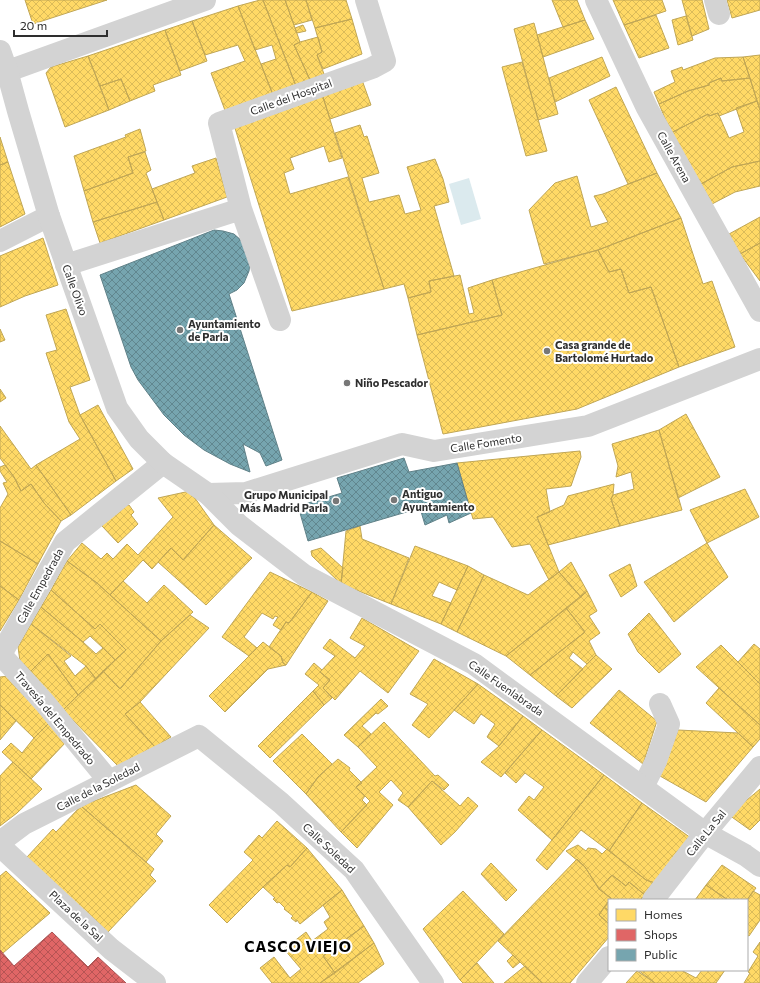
<svg xmlns="http://www.w3.org/2000/svg" width="760" height="983" viewBox="0 0 760 983" font-family="Commissioner,sans-serif">
	<defs>
		<pattern id="homes-cross-hatch" width="8" height="8" patternUnits="userSpaceOnUse"><rect width="8" height="8" fill="#ffd966"/><path d="M0 0l8 8M0 8l8-8" fill="none" stroke="#dbbb59"/></pattern>
		<pattern id="shops-cross-hatch" width="8" height="8" patternUnits="userSpaceOnUse"><rect width="8" height="8" fill="#e06666"/><path d="M0 0l8 8M0 8l8-8" fill="none" stroke="#b65454"/></pattern>
		<pattern id="public-cross-hatch" width="8" height="8" patternUnits="userSpaceOnUse"><rect width="8" height="8" fill="#76a5af"/><path d="M0 0l8 8M0 8l8-8" fill="none" stroke="#61878f"/></pattern>
	</defs>
	<rect width="100%" height="100%" fill="#fff"/>
	<!-- water -->
	<path fill="#dbeaee" d="M469,178L481,219L461,225L449,184Z"/>
	<!-- homes -->
	<path fill="url(#homes-cross-hatch)" stroke="#c0a655" d="M25,0H107L33,24Z
		M260,0H263L296,86L273,95L261,64L276,59L272,45L255,50L238,6Z
		M263,0H285L300,42L294,45L310,80L296,86Z
		M285,0H306L312,20L294,25Z
		M306,0H346L352,19L315,28Z
		M552,0H577L585,20L563,27Z
		M613,0H662L666,11L624,25Z
		M682,0H702L709,29L692,36Z
		M727,0H760V10L732,18Z
		M238,6L273,95L226,113L211,73L245,61L238,45L205,55L192,21Z
		M656,15L669,48L639,58L624,25Z
		M686,16L693,40L678,45L672,20Z
		M352,19L362,54L323,69L317,55L322,52L315,28Z
		M585,20L594,39L543,57L537,35Z
		M192,21L207,61L180,71L165,30Z
		M534,23L558,114L538,120L514,29Z
		M303,25L306,31L297,33L295,28Z
		M165,30L181,75L153,85L155,91L130,101L121,79L100,86L88,56Z
		M318,37L322,52L317,55L324,74L310,80L294,45L300,42Z
		M760,55V110L743,57Z
		M88,56L109,110L65,127L46,73L51,67Z
		M602,57L610,76L555,102L549,78Z
		M743,57L750,78L722,81L721,78L709,83V85L688,91L659,104L654,92L675,82L671,71L682,67L683,70L715,58Z
		M522,62L547,151L526,156L502,67Z
		M721,78L722,81L750,78L757,101L719,116L718,113L709,116L708,114L671,133L659,104L688,91L709,85V83Z
		M121,79L130,101L109,110L100,86Z
		M362,80L371,105L330,119L322,94Z
		M616,87L657,173L628,184L589,100Z
		M322,94L342,158L329,162L324,146L290,158L294,169L284,173L290,194L348,177L384,289L292,311L234,125Z
		M757,101L760,110V161L732,167L701,184L671,133L708,114L709,116L718,113L729,138L744,132L736,108Z
		M360,125L364,137L367,136L379,173L362,178L369,202L399,195L405,214L421,210L407,167L435,159L443,179L449,202L434,206L454,276L429,281L431,292L408,298L404,284L384,289L335,133Z
		M140,129L146,151L128,157L133,173L84,191L74,156L126,137L125,135Z
		M0,137L8,162L0,165Z
		M145,152L151,170L146,173L157,202L93,222L84,191L133,173L128,157Z
		M216,158L227,197L164,220L152,189L195,173L192,166Z
		M760,161V186L735,192L712,204L701,184L732,167Z
		M8,162L25,214L0,227V165Z
		M657,173L681,218L598,250L544,264L529,210L555,183L577,176L591,227L608,222L594,196L603,194Z
		M157,202L164,220L100,243L93,222Z
		M760,217V243L740,254L729,234Z
		M681,218L703,284L712,281L735,347L679,367L651,287L629,293L621,269L609,272L598,250Z
		M43,238L58,285L25,296L0,307V256Z
		M760,243V281L740,254Z
		M598,250L609,272L621,269L629,293L651,287L679,367L577,409L443,434L417,335L502,315L492,280Z
		M460,275L469,314L474,313L468,288L492,280L502,315L417,335L408,298L431,292L429,281Z
		M66,309L90,380L70,387L80,415L116,481L71,515L36,465L80,439L69,422L46,353L57,350L46,315Z
		M0,329L5,340L0,342Z
		M0,389L6,398L0,402Z
		M98,405L133,469L116,481L80,415Z
		M686,414L720,477L678,498L659,430Z
		M0,426L31,469L36,465L71,515L61,521L44,503L31,484L21,491L14,477L0,458Z
		M659,430L682,510L620,526L611,499L613,495L634,489L631,472L616,477L618,466L612,444Z
		M580,451L581,457L571,486L546,489L550,512L537,517L559,572L549,580L530,544L512,547L493,517L473,519L457,463Z
		M5,465L14,477L21,491L31,484L44,503L61,521L38,564L0,541V508L8,494L3,483L7,482L0,471V467Z
		M614,484L613,495L611,499L620,526L548,545L537,517L564,505L568,496Z
		M745,489L759,517L707,543L690,510Z
		M190,491L214,525L183,560L171,548L152,569L143,560L110,595L97,583L67,561L82,543L101,559L107,553L113,559L127,544L138,555L173,517L158,498Z
		M129,505L134,512L131,515L138,524L118,543L102,526L121,507Z
		M214,525L252,558L206,605L158,562L171,548L183,560Z
		M360,526L362,539L409,558L391,604L341,584L346,531Z
		M0,541L38,564L19,600L0,586Z
		M707,543L728,577L674,622L644,582Z
		M415,546L468,566L457,590L439,582L432,596L451,603L441,624L391,604Z
		M321,548L343,568L341,584L312,556L311,551Z
		M67,561L97,583L161,641L120,689L103,671L126,650L100,624L95,629L51,590Z
		M571,562L587,591L581,597L559,572Z
		M630,564L637,586L621,597L609,575Z
		M468,566L484,575L457,632L441,624Z
		M270,572L312,592L289,623L286,622L281,630L273,625L278,617L275,616L273,619L262,613L244,637L257,648L249,656L222,637Z
		M559,572L581,597L506,656L457,632L484,575L528,595Z
		M123,581L147,603L164,585L193,612L161,641L110,595Z
		M0,586L19,600L0,631Z
		M51,590L95,629L100,624L126,650L115,660L103,648L90,636L83,642L41,607Z
		M587,591L597,611L589,616L600,633L589,641L596,655L587,664L573,652L569,658L583,669L556,696L530,675L585,632L566,608Z
		M312,592L328,601L286,665L283,663L281,656L269,647L286,622L289,623Z
		M41,607L83,642L96,654L103,648L115,660L96,679L86,666L31,624Z
		M566,608L585,632L530,675L506,656Z
		M649,613L681,654L659,673L638,652L628,634Z
		M190,615L209,628L140,702L125,714L155,747L119,767L63,710L103,671L120,689L161,641Z
		M362,618L419,651L388,693L360,671L335,700L323,688L330,680L320,672L335,656L323,648L330,639L355,658L365,646L350,638Z
		M31,624L71,656L64,661L75,676L86,666L96,679L78,695L48,654L30,672L20,661L18,647Z
		M263,642L281,656L283,663L286,665L268,669L225,712L209,696Z
		M754,644L760,649V684L738,662Z
		M721,645L760,684V725L696,667Z
		M48,654L78,695L63,710L30,672Z
		M596,655L612,669L572,708L556,696Z
		M434,659L478,684L429,738L412,725L428,704L410,694Z
		M314,663L322,670L320,672L330,680L323,688L332,698L324,705L313,691L319,685L305,674Z
		M8,676L50,722L34,738L0,705V677Z
		M478,684L523,716L499,746L487,737L495,724L481,714L474,724L454,710Z
		M719,688L760,725V739L753,747L706,703Z
		M619,690L657,721L643,764L590,723Z
		M313,691L324,705L270,758L258,746Z
		M381,699L388,706L378,714L376,713L362,726L371,734L358,747L344,735Z
		M140,702L171,737L155,747L125,714Z
		M0,705L16,721L0,740Z
		M523,716L542,730L501,777L481,762L499,746Z
		M50,722L67,741L31,779L2,752L11,743L22,753L34,738Z
		M384,722L435,776L438,775L449,785L444,790L432,781L408,807L398,800L403,793L391,780L379,792L393,805L357,848L341,832L370,801L356,787L377,767L358,747Z
		M542,730L604,775L552,840L518,810L529,796L534,800L544,787L525,773L516,783L505,773Z
		M678,730L738,733L753,747L706,802L660,776Z
		M302,734L332,764L318,777L306,794L273,761Z
		M338,759L350,768L349,770L362,783L356,787L365,796L362,800L367,805L341,832L306,794L318,777Z
		M13,762L42,789L17,813L0,826V776Z
		M604,775L642,803L609,851L581,830L547,870L536,860Z
		M432,781L460,806L468,797L478,806L455,832L441,845L408,807Z
		M136,785L171,816L156,834L163,841L146,862L81,806Z
		M760,789V820L750,830L729,815Z
		M642,803L691,838L655,883L646,880L609,851Z
		M81,806L154,869L150,875L156,881L107,933L27,857L53,829L56,832Z
		M277,821L307,848L290,867L287,865L263,887L227,923L209,905L253,860L244,852L259,835L262,838Z
		M578,845L586,851L588,848L596,849L602,854L607,849L646,880L655,883L645,895L629,882L626,886L612,875L599,889L585,867L566,851Z
		M307,848L342,890L300,924L297,920L296,922L291,918L293,916L284,909L285,908L279,902L277,903L273,899L275,898L263,887L287,865L290,867Z
		M577,859L585,867L599,889L611,898L599,915L609,924V937L570,983H542L498,941Z
		M491,863L517,890L506,901L481,874Z
		M722,865L756,888L747,900H728L706,885Z
		M6,871L50,913L3,953L0,950V876Z
		M612,875L626,886L629,882L645,895L640,900H613L599,889Z
		M706,885L728,900H695Z
		M342,890L364,926L323,956L335,973L320,983H272L260,968L274,957L290,978L301,969L284,949L306,932L312,941L328,929L324,922L330,917L323,905Z
		M463,891L504,934L460,980L423,929Z
		M753,891L760,895V920L749,936L747,935V900Z
		M609,901V911L604,907Z
		M604,907L609,911V924L599,915Z
		M364,926L374,943L335,973L323,956Z
		M760,942V983H744L750,973L748,972L758,956L753,952Z
		M374,943L384,964L358,983H320Z
		M513,955L520,962L513,968L507,961Z
		M477,963L494,983H463L460,980Z
		M525,966L542,983H504Z
		M638,970H681L696,978L702,970H725L716,983H655Z
		M637,971L655,983H626Z"/>
	<!-- shops -->
	<path fill="url(#shops-cross-hatch)" stroke="#ab5555" d="M52,932L88,967L98,957L126,983H0V950L14,966Z"/>
	<!-- public -->
	<path fill="url(#public-cross-hatch)" stroke="#608188" d="M214,230L223,231L234,234L242,241L250,262L249,271L244,283L237,290L229,294L282,460L266,466L260,453L243,444L250,472L230,464L204,450L184,435L164,415L138,380L131,367L100,275Z
		M404,458L409,472L457,463L471,513L449,523L447,515L425,525L420,508L308,541L298,506L342,493L337,478Z"/>
	<g fill="none" stroke-linecap="round" stroke-linejoin="round">
		<!-- pedestrian -->
		<path stroke="#d3d3d3" stroke-width="22" d="M715,0L719,14
			M1,655L44,702L109,781
			M0,656L65,542L163,463"/>
		<!-- minor -->
		<path stroke="#d3d3d3" stroke-width="22" d="M596,0L647,108L760,311
			M0,74L205,0
			M241,209L219,123L372,68L385,61L366,0
			M0,241L49,216
			M66,265L241,209L280,320
			M208,494L246,493L402,444L434,451L588,426L760,359
			M643,787L656,761L669,724L660,704
			M0,842L24,824L199,736L281,803L354,870L433,983
			M0,846L111,949L155,983
			M653,900L705,833L760,767
			M587,983L609,957"/>
		<!-- tertiary -->
		<path stroke="#d3d3d3" stroke-width="22" d="M0,51L7,71L18,111L49,216L117,408L139,439L163,463L208,494L239,525L304,575L474,664L705,833L745,855L760,866"/>
	</g>
	<!-- markers -->
	<g fill="#777" stroke="#fff" stroke-width="1.5">
		<circle cx="180" cy="330" r="4"/>
		<circle cx="547" cy="351" r="4"/>
		<circle cx="347" cy="383" r="4"/>
		<circle cx="394" cy="500" r="4"/>
		<circle cx="336" cy="501" r="4"/>
	</g>
	<g text-anchor="middle" stroke-width="4" stroke-linejoin="round" paint-order="stroke">
		<!-- street labels -->
		<g font-size="11" fill="#2e2e2e" stroke="#fff">
			<text transform="translate(291 97) rotate(-20)" y="4">Calle del Hospital</text>
			<text transform="translate(674 157) rotate(61)" y="4">Calle Arena</text>
			<text transform="translate(75 290) rotate(70)" y="4">Calle Olivo</text>
			<text transform="translate(486 443) rotate(-9)" y="4">Calle Fomento</text>
			<text transform="translate(40 586) rotate(-61)" y="4">Calle Empedrada</text>
			<text transform="translate(506 688) rotate(35)" y="4">Calle Fuenlabrada</text>
			<text transform="translate(55 718) rotate(50)" y="4">Travesía del Empedrado</text>
			<text transform="translate(98 787) rotate(-27)" y="4">Calle de la Soledad</text>
			<text transform="translate(706 833) rotate(-51)" y="4">Calle La Sal</text>
			<text transform="translate(329 848) rotate(43)" y="4">Calle Soledad</text>
			<text transform="translate(76 916) rotate(43)" y="4">Plaza de la Sal</text>
		</g>
		<!-- poi labels -->
		<g font-size="11" font-weight="bold" fill="#2e2e2e" stroke="#fff" text-anchor="start">
			<text x="188" y="328">Ayuntamiento<tspan x="188" dy="13">de Parla</tspan></text>
			<text x="555" y="349">Casa grande de<tspan x="555" dy="13">Bartolomé Hurtado</tspan></text>
			<text x="355" y="387">Niño Pescador</text>
			<text x="402" y="498">Antiguo<tspan x="402" dy="13">Ayuntamiento</tspan></text>
			<text x="328" y="499" text-anchor="end">Grupo Municipal<tspan x="328" dy="13">Más Madrid Parla</tspan></text>
		</g>
		<!-- district labels -->
		<g font-size="15" font-weight="bold" letter-spacing="1" fill="#000" stroke="#fff">
			<text x="298" y="952">CASCO VIEJO</text>
		</g>
	</g>
	<!-- legend -->
	<rect x="608" y="899" width="140" height="72" fill="#ffffff" stroke="#ababab"/>
	<rect x="616" y="909" width="20" height="12" fill="#ffd966" stroke="#ababab"/>
	<text x="644" y="919" font-size="12" fill="#2e2e2e">Homes</text>
	<rect x="616" y="929" width="20" height="12" fill="#e06666" stroke="#ababab"/>
	<text x="644" y="939" font-size="12" fill="#2e2e2e">Shops</text>
	<rect x="616" y="949" width="20" height="12" fill="#76a5af" stroke="#ababab"/>
	<text x="644" y="959" font-size="12" fill="#2e2e2e">Public</text>
	<!-- scale -->
	<path d="M14 30v6h93v-6" fill="none" stroke="#2e2e2e" stroke-width="2"/>
	<text x="20" y="30" font-size="12" fill="#2e2e2e" stroke="#ffffff" stroke-width="3" paint-order="stroke">20 m</text>
</svg>
